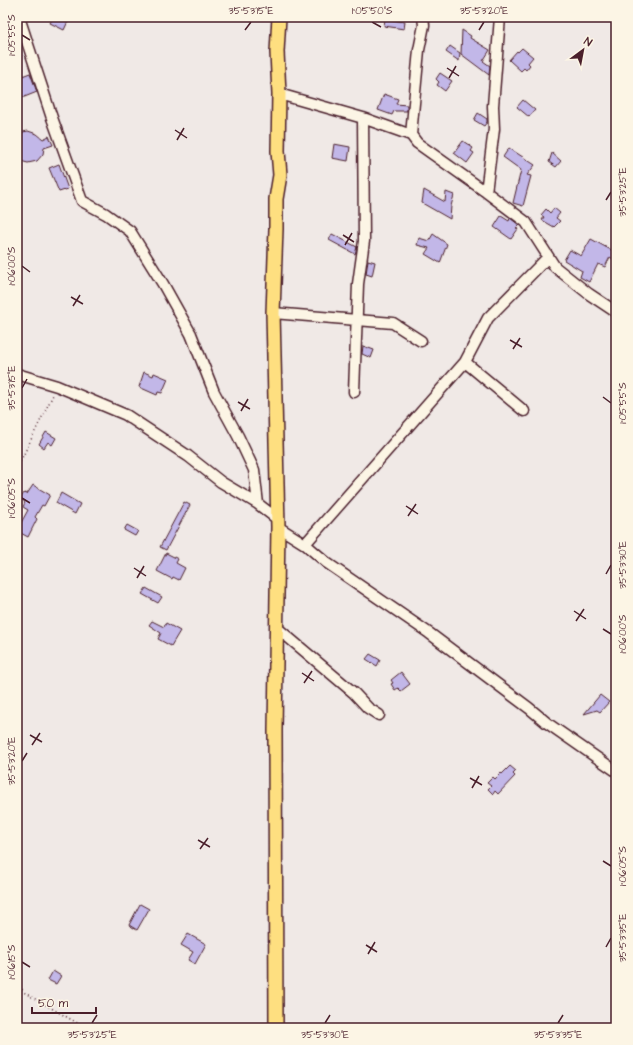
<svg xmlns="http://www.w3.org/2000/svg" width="633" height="1045" viewBox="0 0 633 1045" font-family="'Architects Daughter',sans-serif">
	<rect width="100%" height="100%" fill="#f0e9e6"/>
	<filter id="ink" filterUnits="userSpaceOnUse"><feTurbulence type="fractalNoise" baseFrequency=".025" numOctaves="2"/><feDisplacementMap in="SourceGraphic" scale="8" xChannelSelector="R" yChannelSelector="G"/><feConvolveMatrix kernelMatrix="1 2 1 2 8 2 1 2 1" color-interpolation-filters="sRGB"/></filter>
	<g filter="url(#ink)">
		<!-- building -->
		<path fill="#c2b7e8" stroke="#4a1f2b" d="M53,17H70L64,30L50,23Z
			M385,19L405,22L404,29L384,26Z
			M462,30L471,36L470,38L490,50L483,61L490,66L489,75L461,54Z
			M450,46L460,53L459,61L446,52Z
			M522,48L533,57L528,63L530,65L526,70L524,68L521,71L509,60L517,51L518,52Z
			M30,73L37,92L17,100V78Z
			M440,73L452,81L445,91L437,85L439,82L436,79Z
			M384,94L398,99L396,104L407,105V111H394L392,115L378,110Z
			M523,100L535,110L529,117L517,107Z
			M478,113L487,119V122L484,126L474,120Z
			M28,131L37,134L43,139L49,136L53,145L44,148L43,154L37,161L28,163L24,162L17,158V136L23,132Z
			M463,141L473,148L471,151L474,153L467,163L454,153Z
			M334,144L350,147L348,161L332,158Z
			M509,148L535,165L527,175L531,176L523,206L513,203L521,170L503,157Z
			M552,153L561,161L556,167L549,162Z
			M59,164L68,189L59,192L49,168Z
			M424,190L445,202L446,192L454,195L451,206L450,219L422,203Z
			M554,208L560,213L556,218L560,221L554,227L542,220L544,217L541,215L546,209L550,213Z
			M501,216L509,221L510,218L519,225L516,228L518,229L511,239L494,227Z
			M332,234L357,247L355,254L329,240Z
			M433,234L447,244L440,263L425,254L429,248L417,245L419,238L429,241Z
			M591,239L611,250L616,244V253L613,259L610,257L605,267L598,264L589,282L580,277L582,271L564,260L570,250L581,256Z
			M368,260L375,262L372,276L366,274Z
			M363,346L374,350L371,358L362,354Z
			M144,372L153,376L154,373L168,379L162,393L158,392L157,395L139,387Z
			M46,432L56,438L52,445L48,442L44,448L39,444Z
			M33,485L50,495L44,506L42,505L35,517L37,519L28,537L17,531V530L28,510L23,507L25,502L20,499L24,493L27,494Z
			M61,493L80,504L75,514L56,503Z
			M184,502L190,505L166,550L160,547Z
			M127,525L138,531L135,536L124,530Z
			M166,553L178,559L176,563L185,568L179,580L173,577L172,579L157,571Z
			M146,588L162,597L158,603L142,594Z
			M152,621L164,627L166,623L180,631L171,646L158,639L161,633L149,625Z
			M370,654L380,660L377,666L366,659Z
			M401,672L410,684L401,691L398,688L395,690L391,684L393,683L391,680Z
			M600,695L609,702L600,712L597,710L584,714Z
			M510,766L516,771L513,774L515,776L498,794L495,791L493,794L488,789L491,786L487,783L493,777L495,779L501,773L502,774Z
			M140,904L149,909L137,930L129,925Z
			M188,934L206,944L195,964L188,960L193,952L181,945Z
			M53,971L61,976L56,984L48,980Z"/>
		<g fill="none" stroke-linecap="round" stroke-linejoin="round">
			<defs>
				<path id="minor" d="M19,17L51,115L82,201L106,214L130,231L163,284L191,334L214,392L238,436L254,470L258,504L276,518
					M279,94L363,118L411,135L417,143L486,192L526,222L555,267L589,294L616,312
					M411,135L419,50L424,25L423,17
					M486,192L494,129L493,106L500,17
					M273,313L393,323L421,341
					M465,362L524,411
					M17,374L57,386L126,415L188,456L221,482L258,504
					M354,392L358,284L364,241L363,118
					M278,527L305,544L327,563L429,633L529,708L547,723L616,771
					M305,544L465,362L488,318L548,257
					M276,627L354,693L368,708L379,715"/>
				<path id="major" d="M276,1028L275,730L278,527L273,313L276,229V199L280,175L278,151L279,94L277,52L279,17"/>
			</defs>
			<!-- minor casing -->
			<use href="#minor" stroke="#4a1f2b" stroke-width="13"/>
			<!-- major casing -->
			<use href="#major" stroke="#4a1f2b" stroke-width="16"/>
			<!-- path -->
			<path stroke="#4a1f2b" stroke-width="1.5" stroke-dasharray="1 3" stroke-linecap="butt" d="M17,468L53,395
				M17,983L25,993L86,1028"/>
			<!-- minor -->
			<use href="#minor" stroke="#fcf5e5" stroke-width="10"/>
			<!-- major -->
			<use href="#major" stroke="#fedf80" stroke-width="13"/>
		</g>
	</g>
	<!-- ticks -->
	<path fill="none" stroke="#4a1f2b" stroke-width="1.5" d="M372,22L381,27M245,30L251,22M479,30L484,22M22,35L30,40M447,68L459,76M449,78L456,66M175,130L187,138M177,140L184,128M606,200L611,192M343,235L354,242M345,245L352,233M22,266L30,272M71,297L83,304M73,306L80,295M510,340L522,347M513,349L520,338M22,388L27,379M603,397L611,403M238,402L250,409M241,411L248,399M22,498L30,503M406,506L418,514M408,516L416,504M134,568L146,576M606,574L611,565M137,578L144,566M574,611L586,619M576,621L584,609M603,629L611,634M302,673L314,681M304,683L312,671M30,735L42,742M32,745L40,733M22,761L27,753M470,778L482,785M472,788L479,776M198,840L210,847M200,849L208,838M603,861L611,866M366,945L377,952M606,947L611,938M368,954L375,942M22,962L30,967M92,1023L97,1015M325,1023L330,1015M558,1023L563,1015"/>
	<!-- margin -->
	<rect width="633" height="1045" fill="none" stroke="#fcf5e5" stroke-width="44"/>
	<!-- north arrow -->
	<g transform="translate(583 50) rotate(32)" stroke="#fcf5e5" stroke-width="3" paint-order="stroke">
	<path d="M0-3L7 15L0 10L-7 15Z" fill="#4a1f2b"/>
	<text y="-6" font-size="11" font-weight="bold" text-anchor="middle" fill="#4a1f2b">N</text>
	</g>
	<!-- scale -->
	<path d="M32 1007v6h64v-6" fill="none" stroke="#4a1f2b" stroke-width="2"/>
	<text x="38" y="1007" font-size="12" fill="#4a1f2b" stroke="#fcf5e5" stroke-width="3" paint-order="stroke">50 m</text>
	<rect x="22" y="22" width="589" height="1001" fill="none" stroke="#4a1f2b" stroke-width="1.5"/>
	<g font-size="10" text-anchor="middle" fill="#4a1f2b">
		<text x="251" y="14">35°53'15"E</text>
		<text x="372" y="14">1°05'50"S</text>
		<text x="484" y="14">35°53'20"E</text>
		<text transform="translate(11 35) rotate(-90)" y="4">1°05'55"S</text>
		<text transform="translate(622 192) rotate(-90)" y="4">35°53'25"E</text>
		<text transform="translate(11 266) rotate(-90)" y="4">1°06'00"S</text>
		<text transform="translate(11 388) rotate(-90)" y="4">35°53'15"E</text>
		<text transform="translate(622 403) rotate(-90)" y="4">1°05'55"S</text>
		<text transform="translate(11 498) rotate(-90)" y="4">1°06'05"S</text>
		<text transform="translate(622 565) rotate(-90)" y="4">35°53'30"E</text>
		<text transform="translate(622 634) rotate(-90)" y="4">1°06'00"S</text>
		<text transform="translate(11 761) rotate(-90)" y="4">35°53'20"E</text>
		<text transform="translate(622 866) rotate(-90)" y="4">1°06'05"S</text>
		<text transform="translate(622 938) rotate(-90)" y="4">35°53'35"E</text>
		<text transform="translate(11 962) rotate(-90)" y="4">1°06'15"S</text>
		<text x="92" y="1038">35°53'25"E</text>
		<text x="325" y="1038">35°53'30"E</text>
		<text x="558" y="1038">35°53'35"E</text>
	</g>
</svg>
